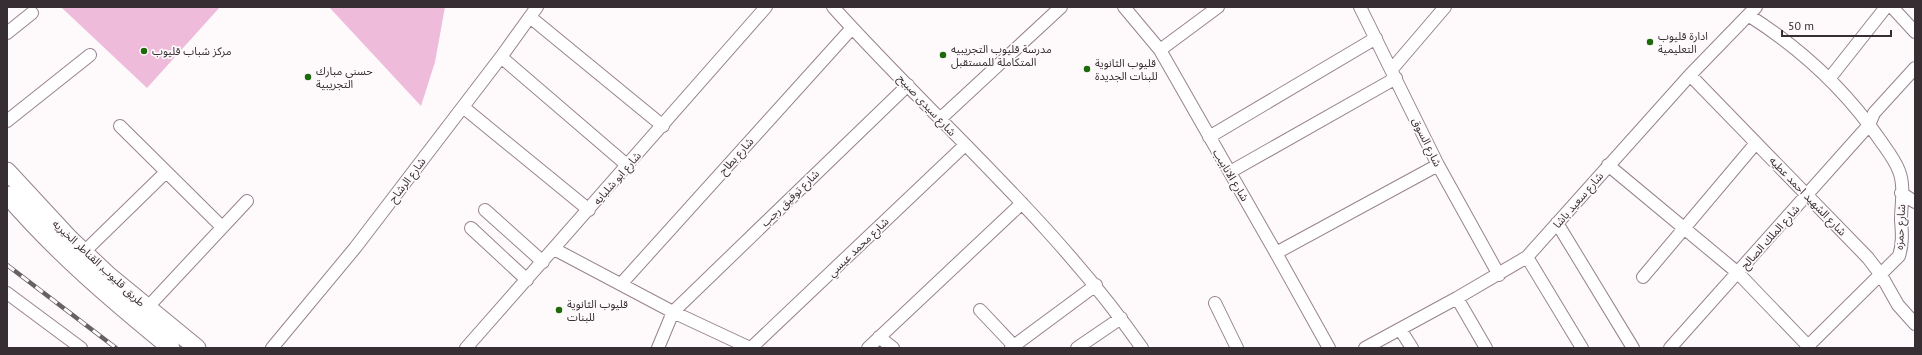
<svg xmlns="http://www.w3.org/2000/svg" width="1922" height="355" viewBox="0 0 1922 355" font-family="'PT Sans','Noto Sans Arabic',sans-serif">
	<rect width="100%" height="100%" fill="#fefafc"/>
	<!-- green -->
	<path fill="#efbbdb" d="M61,7H220L147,88Z
		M329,7H445L435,62L421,106Z"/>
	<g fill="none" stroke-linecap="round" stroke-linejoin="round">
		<defs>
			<path id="minor" d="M833,7C936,121 1054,222 1142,348
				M1124,7L1160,50L1276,253L1329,348
				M1360,7L1438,165L1499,275
				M1892,7L1915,32
				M1748,15C1800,48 1845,89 1880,140C1887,150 1895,160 1899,171C1905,186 1901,205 1901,220C1902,232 1903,244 1899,256L1806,348
				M530,17L663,126
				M7,33L32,13
				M1160,50L1218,7
				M501,57L628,166
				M1392,69L1445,7
				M1690,75L1868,258L1881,275L1898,305L1915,324
				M1829,79L1886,7
				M463,107L589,210
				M940,119L1061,7
				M7,121L90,55
				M120,126L222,227
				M1209,137L1376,38
				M1608,165L1738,273L1810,348
				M1230,172L1396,78
				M1901,193L1915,202
				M485,210L543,262
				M1557,223L1633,348
				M471,228L527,280
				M554,249L673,312L750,348
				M84,252L166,172
				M1276,253L1438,165
				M1527,257L1582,348
				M1643,277L1756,143
				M621,284L852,28
				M7,293L81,348
				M1457,298L1486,348
				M1215,303L1237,348
				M147,308L247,201
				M980,310L1016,348
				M1400,329L1412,348
				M879,337L893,348
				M272,348L355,248L501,57L537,7
				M466,348L766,7
				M658,348L673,312L908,85
				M751,348L965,145
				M868,348L1022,203
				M1011,348L1096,285
				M1077,348L1121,318
				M1365,348L1457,298L1527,257L1690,75L1756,7
				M1670,348L1869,125L1874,113L1915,68"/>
			<path id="secondary" d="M7,171L70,239L107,274L197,348
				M7,195C58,254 111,299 171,348"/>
		</defs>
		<!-- minor casing -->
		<use href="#minor" stroke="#97828f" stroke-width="14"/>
		<!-- secondary casing -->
		<use href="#secondary" stroke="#97828f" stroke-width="19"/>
		<!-- minor -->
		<use href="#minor" stroke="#fff" stroke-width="12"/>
		<!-- secondary -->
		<use href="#secondary" stroke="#fff" stroke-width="17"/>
		<defs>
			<path id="rail" d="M7,265L116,348"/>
		</defs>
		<!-- rail casing -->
		<use href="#rail" stroke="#676064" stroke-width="4.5"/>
		<!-- rail -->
		<use href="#rail" stroke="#fefafc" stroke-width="3" stroke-dasharray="9" stroke-linecap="butt"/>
	</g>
	<!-- markers -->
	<g fill="#1c6a0b" stroke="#fefafc" stroke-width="1.5">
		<circle cx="1650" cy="42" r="4"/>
		<circle cx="144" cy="51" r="4"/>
		<circle cx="943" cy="55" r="4"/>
		<circle cx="1087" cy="69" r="4"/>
		<circle cx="308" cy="77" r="4"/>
		<circle cx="559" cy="310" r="4"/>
	</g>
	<g text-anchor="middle" stroke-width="3.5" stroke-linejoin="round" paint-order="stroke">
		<!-- poi labels -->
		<g font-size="11" fill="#362e33" stroke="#fefafc" text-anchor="start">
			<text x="1658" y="40">ادارة قليوب<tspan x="1658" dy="13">التعليمية</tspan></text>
			<text x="951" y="53">مدرسة قليوب التجريبيه<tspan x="951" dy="13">المتكاملة للمستقبل</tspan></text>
			<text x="152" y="55">مركز شباب قليوب</text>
			<text x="1095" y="67">قليوب الثانوية<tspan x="1095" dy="13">للبنات الجديدة</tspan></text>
			<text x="316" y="75">حسني مبارك<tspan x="316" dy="13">التجريبية</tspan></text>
			<text x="567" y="308">قليوب الثانوية<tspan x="567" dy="13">للبنات</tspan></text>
		</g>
		<!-- street labels -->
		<g font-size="11" fill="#362e33" stroke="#fefafc">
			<text transform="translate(927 105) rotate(47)" y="4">شارع سيدى صبيح</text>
			<text transform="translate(1427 142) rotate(64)" y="4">شارع السوق</text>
			<text transform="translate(736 156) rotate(-48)" y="4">شارع بطاح</text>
			<text transform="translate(1231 175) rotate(59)" y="4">شارع الانابيب</text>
			<text transform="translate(617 178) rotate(-49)" y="4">شارع ابو شلبايه</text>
			<text transform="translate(407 180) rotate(-53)" y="4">شارع الرشاح</text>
			<text transform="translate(1808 196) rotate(46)" y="4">شارع الشهيد احمد عطيه</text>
			<text transform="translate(790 198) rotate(-44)" y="4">شارع توفيق رجب</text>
			<text transform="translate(1578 200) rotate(-49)" y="4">شارع سعيد باشا</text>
			<text transform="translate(1900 227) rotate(-87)" y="4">شارع حمزه</text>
			<text transform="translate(1770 237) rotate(-48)" y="4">شارع الملك الصالح</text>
			<text transform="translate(858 247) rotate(-44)" y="4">شارع محمد عيسي</text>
			<text transform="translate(99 263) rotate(43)" y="4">طريق قليوب, القناطر الخيريه</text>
		</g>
	</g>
	<!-- border -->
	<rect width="1922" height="355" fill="none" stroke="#362e33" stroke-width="16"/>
	<!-- scale -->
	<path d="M1782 30v6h109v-6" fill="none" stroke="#362e33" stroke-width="2"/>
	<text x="1788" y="30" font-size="12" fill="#362e33" stroke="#fefafc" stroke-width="3" paint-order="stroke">50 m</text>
</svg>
